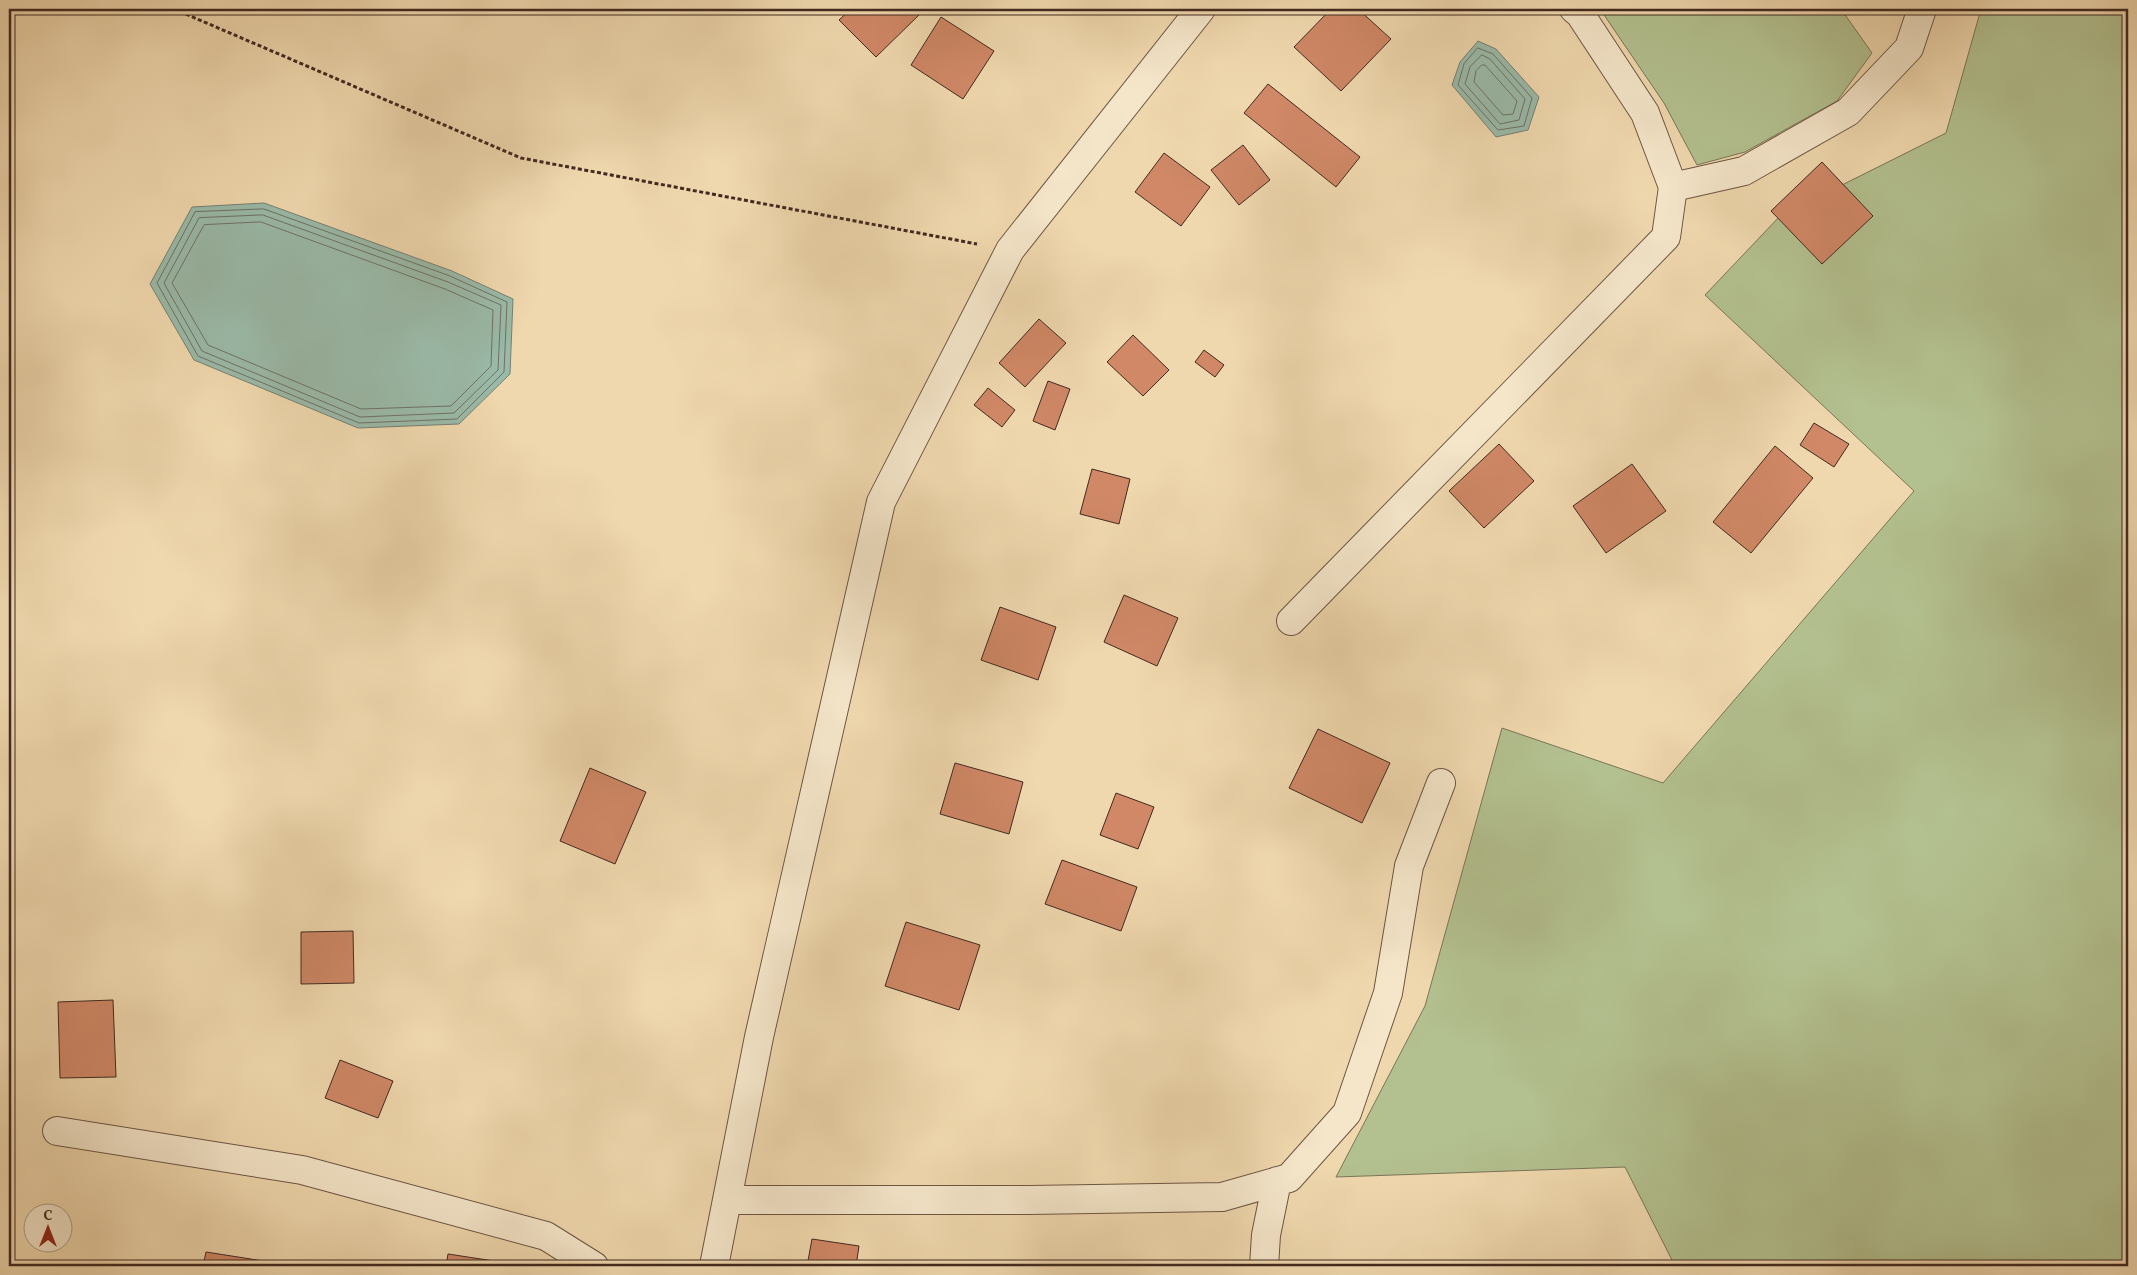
<svg xmlns="http://www.w3.org/2000/svg" width="2137" height="1275" viewBox="0 0 2137 1275" font-family="Vollkorn,serif">
	<rect width="100%" height="100%" fill="#f0d8ae"/>
	<filter id="stains"><feTurbulence type="fractalNoise" baseFrequency=".004" numOctaves="4"/><feColorMatrix values="0 0 0 0 .2 0 0 0 0 .09 0 0 0 0 .02 0 0 0 .5 -.17"/></filter>
	<radialGradient id="worn" r=".72"><stop offset=".6" stop-color="#630" stop-opacity="0"/><stop offset="1" stop-color="#630" stop-opacity=".3"/></radialGradient>
	<!-- green -->
	<path fill="#b3c08f" stroke="#7a7558" d="M1600,9H1841L1872,53L1837,101L1745,152L1697,165L1664,103Z
		M1981,9H2128V1266H1675L1625,1167L1336,1177L1425,1006L1502,728L1663,783L1914,491L1705,295L1780,216L1946,133Z"/>
	<!-- water -->
	<path fill="#9abaa9" stroke="#768073" d="M1478,41L1496,49L1539,97L1528,130L1496,137L1452,85L1460,62Z
		M264,203L452,271L513,299L510,374L459,424L358,428L194,360L150,284L192,207Z"/>
	<g fill="none" stroke-linecap="round" stroke-linejoin="round">
		<!-- shore -->
		<path stroke="#6e7265" stroke-width="1" d="M1478,48L1493,54L1532,98L1524,126L1498,130L1458,85L1464,64Z
			M1482,55L1490,59L1525,99L1519,120L1500,124L1465,84L1470,67Z
			M1482,65H1485L1517,101L1513,114L1503,115L1474,82L1476,71Z
			M264,209L450,276L507,302L504,372L457,419L359,423L198,356L157,283L195,212Z
			M263,215L448,282L501,305L498,370L454,413L360,417L202,351L164,283L199,218Z
			M261,222L445,289L493,310L491,366L451,406L361,409L208,345L172,283L204,225Z"/>
	</g>
	<!-- building -->
	<path fill="#d08867" stroke="#412a21" d="M851,9H912L919,15L876,57L839,20Z
		M1331,9H1358L1391,39L1341,91L1294,47Z
		M941,17L994,51L963,99L911,65Z
		M1268,84L1360,157L1336,187L1244,113Z
		M1243,145L1270,180L1239,205L1211,170Z
		M1164,153L1210,187L1181,226L1135,192Z
		M1822,162L1873,216L1822,264L1771,211Z
		M1039,319L1066,343L1025,387L999,363Z
		M1133,335L1169,370L1143,396L1107,362Z
		M1204,350L1224,365L1215,377L1195,362Z
		M1048,381L1070,389L1055,430L1033,421Z
		M988,388L1015,410L1002,427L974,405Z
		M1814,423L1849,444L1834,467L1800,445Z
		M1499,444L1534,481L1484,528L1449,491Z
		M1775,446L1813,478L1751,553L1713,522Z
		M1632,464L1666,511L1606,553L1573,506Z
		M1092,469L1130,479L1119,524L1080,514Z
		M1124,595L1178,618L1157,666L1104,642Z
		M1000,607L1056,627L1038,680L981,660Z
		M1318,729L1390,763L1362,823L1289,788Z
		M955,763L1023,782L1009,834L940,814Z
		M590,768L646,792L615,864L560,841Z
		M1116,793L1154,807L1138,849L1100,835Z
		M1062,860L1137,887L1121,931L1045,904Z
		M906,922L980,945L959,1010L885,986Z
		M353,931L354,983L301,984V932Z
		M113,1000L116,1077L60,1078L58,1002Z
		M340,1060L393,1081L378,1118L325,1098Z
		M812,1239L859,1246L856,1266H807Z
		M206,1252L289,1265V1266H203Z
		M448,1254L494,1261L492,1266H446Z"/>
	<g fill="none" stroke-linecap="round" stroke-linejoin="round">
		<defs>
			<path id="minor" d="M1673,187L1744,171L1848,112L1909,48L1922,9
				M1291,621L1666,237L1673,187L1645,113L1580,14L1574,9
				M57,1131L302,1170L546,1236L594,1266
				M727,1200H1029L1222,1197L1289,1178L1347,1113L1388,993L1409,866L1441,783
				M714,1266L759,1037L881,502L1010,250L1201,9
				M1264,1266L1266,1235L1277,1181"/>
		</defs>
		<!-- minor casing -->
		<use href="#minor" stroke="#6d5644" stroke-width="30"/>
		<!-- path -->
		<path stroke="#412a21" stroke-width="3" stroke-dasharray="4 2.5" stroke-linecap="butt" d="M174,9L521,158L977,244"/>
		<!-- minor -->
		<use href="#minor" stroke="#f5e6ca" stroke-width="28"/>
	</g>
	<!-- margin -->
	<rect width="2137" height="1275" fill="none" stroke="#f0d8ae" stroke-width="30"/>
	<rect x="10" y="10" width="2117" height="1255" fill="none" stroke="#412a21" stroke-width="2.5"/>
	<rect x="15" y="15" width="2107" height="1245" fill="none" stroke="#412a21"/>
	<!-- north arrow -->
	<g transform="translate(48 1228)"><circle r="24" fill="#f5e6ca" stroke="#ad9b86"/>
	<path d="M0-4L9 19L0 12L-9 19Z" fill="#8f2418"/>
	<text y="-8" font-size="14" font-weight="bold" text-anchor="middle" fill="#412a21">С</text>
	</g>
	<rect width="100%" height="100%" filter="url(#stains)"/>
	<rect width="100%" height="100%" fill="url(#worn)"/>
</svg>
